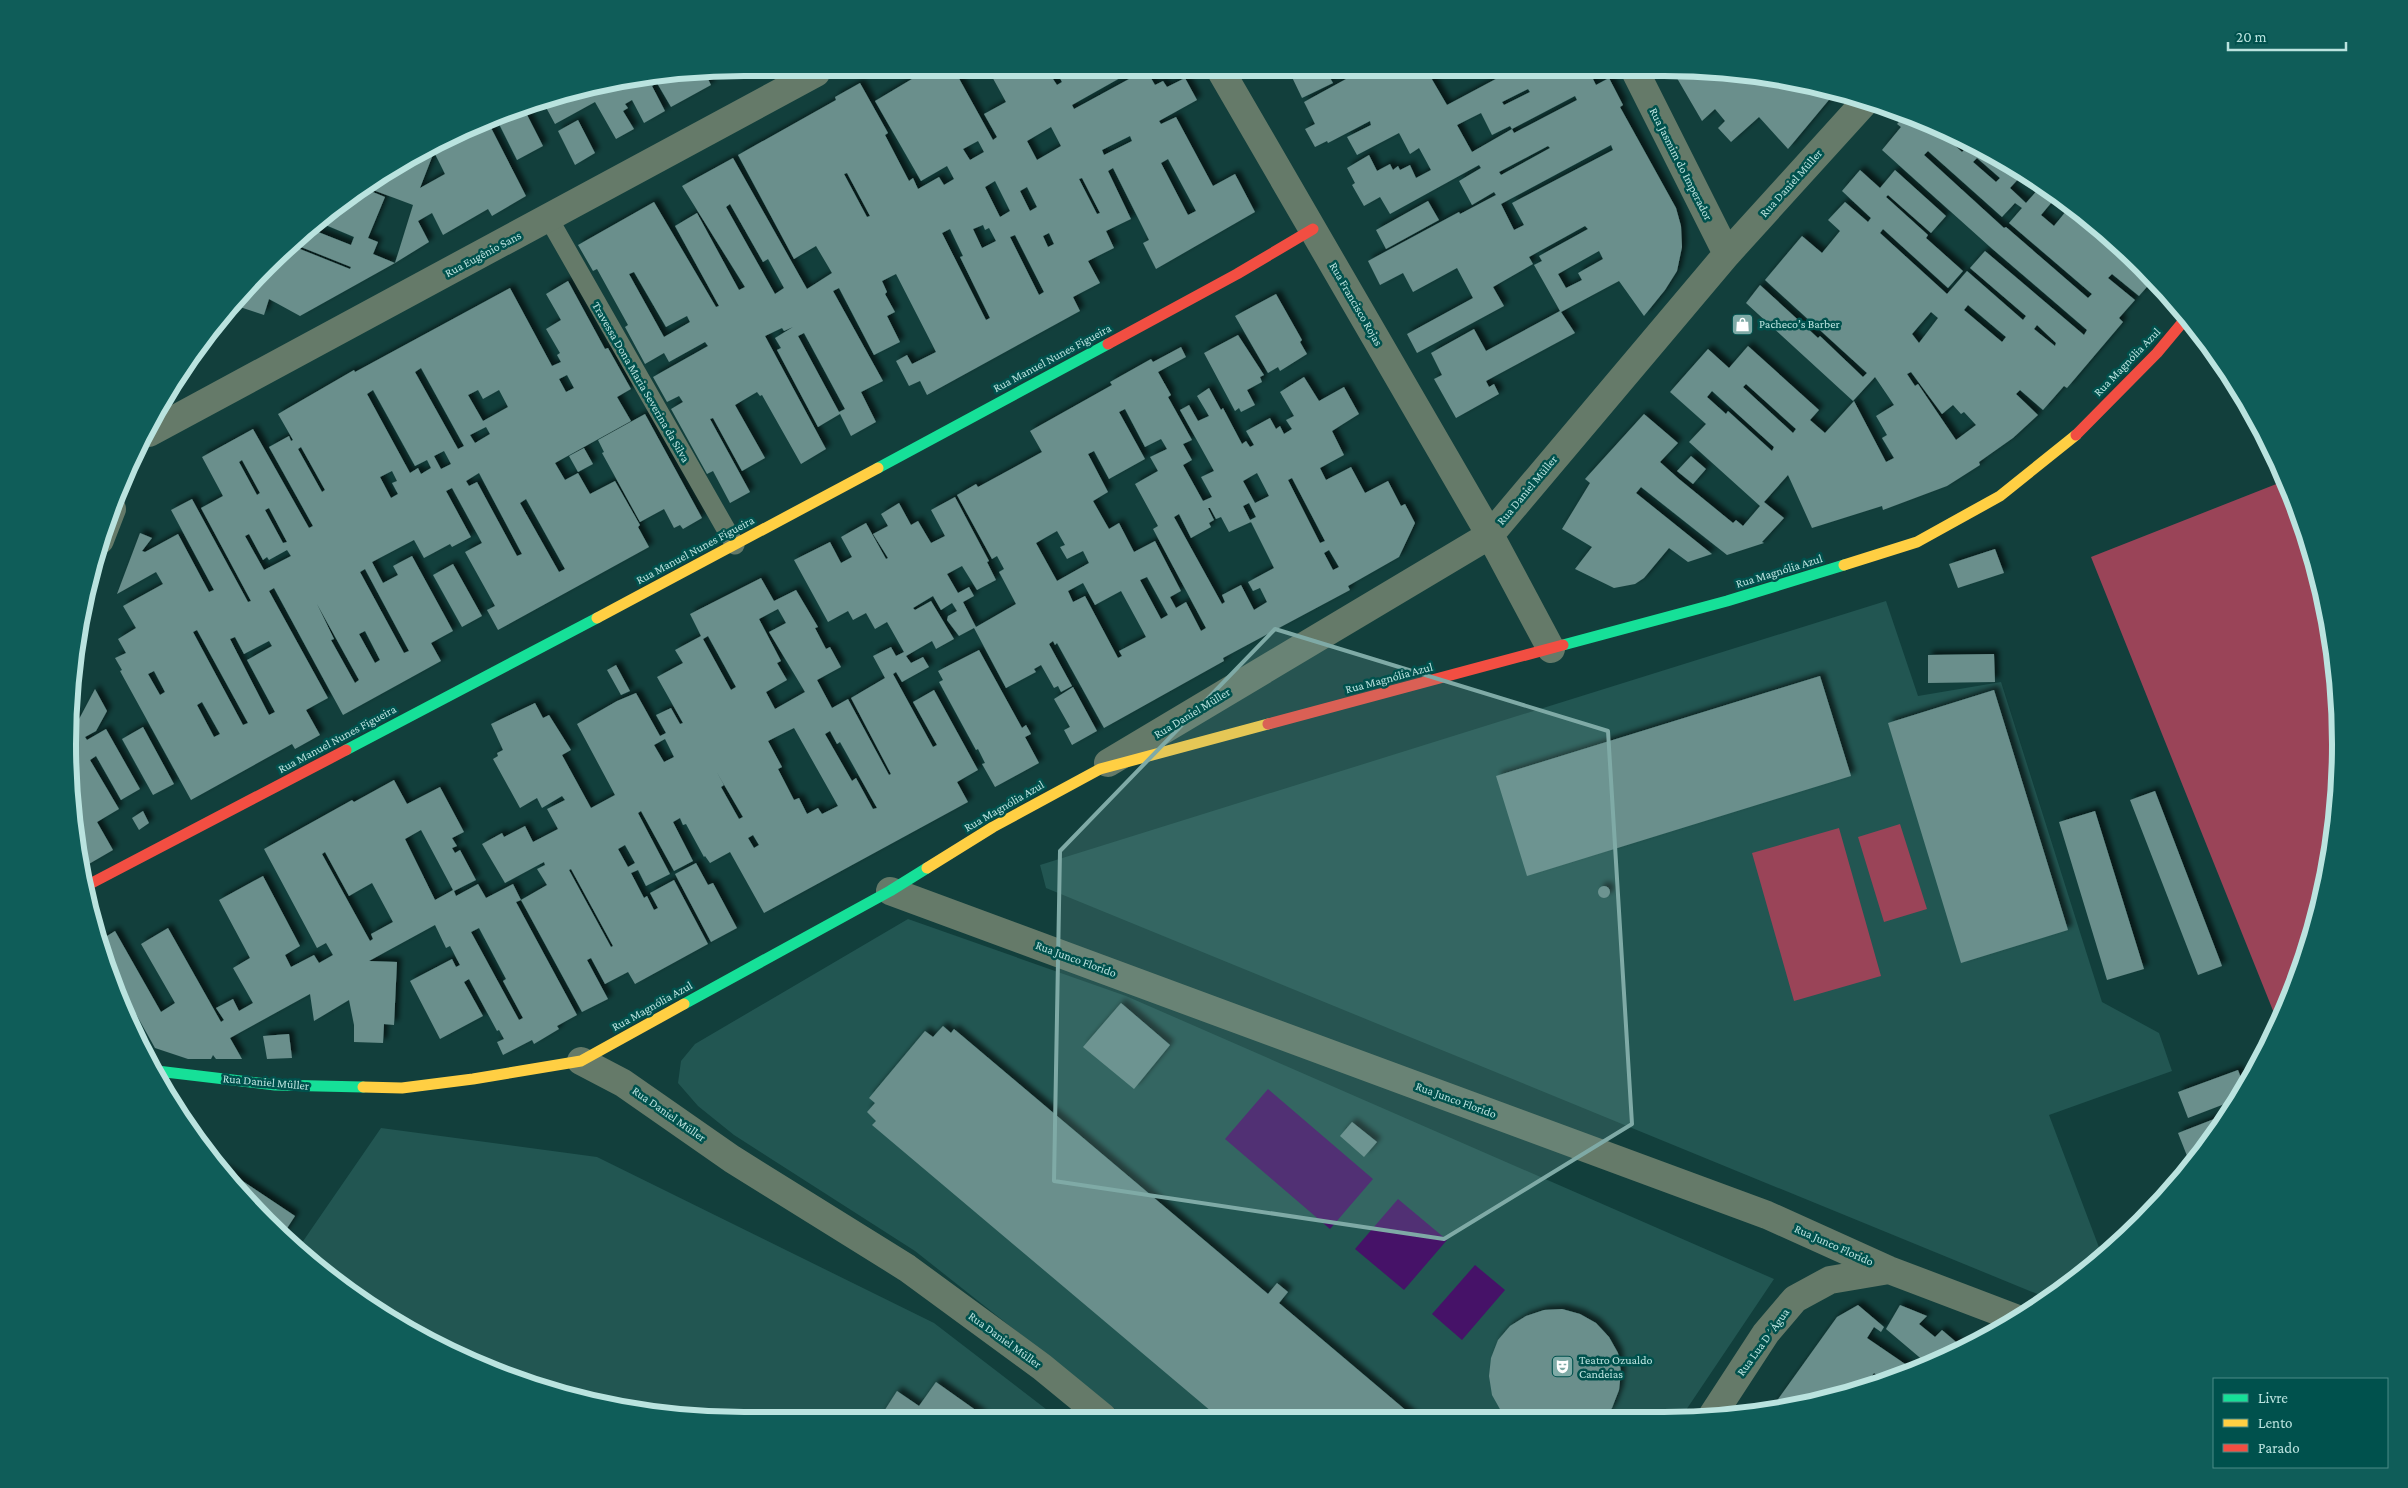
<svg xmlns="http://www.w3.org/2000/svg" width="2408" height="1488" viewBox="0 0 2408 1488" font-family="'Crimson Pro',serif">
	<defs>
		<filter id="shadow"><feDropShadow dx="4.5" dy="-4.5" stdDeviation="2.5" flood-color="#0009"/></filter>
	</defs>
	<rect width="100%" height="100%" fill="#123f3c"/>
	<!-- built -->
	<path fill="#225652" d="M1886,601L1918,696L2001,682L2102,1002L2159,1033L2172,1071L2049,1115L2103,1258L2047,1298L1046,888L1040,865Z
		M908,919L1126,996L1774,1279L1680,1419L1125,1417L915,1251L734,1135L698,1106L678,1083L681,1061L695,1044Z
		M381,1128L597,1157L934,1323L1055,1416L656,1415L485,1369L332,1281L297,1250Z"/>
	<!-- green -->
	<path fill="#9a4458" d="M2284,481L2305,526L2335,655L2339,788L2318,919L2278,1023L2091,557Z
		M1900,824L1927,909L1884,922L1858,837Z
		M1839,828L1881,976L1794,1001L1752,853Z"/>
	<!-- water -->
	<path fill="#461268" d="M1268,1089L1373,1179L1330,1229L1225,1139Z
		M1398,1199L1447,1240L1404,1290L1355,1249Z
		M1475,1265L1505,1290L1462,1340L1432,1314Z"/>
	<!-- building -->
	<path fill="#6a8f8c" fill-rule="evenodd" filter="url(#shadow)" d="M655,73H713L707,77L711,85L671,107L657,83L652,86L665,111L644,123L632,100L625,104L628,108L623,111L634,129L616,139L595,102L555,124L542,100Z
		M922,73H956L993,140L997,137L984,114L1006,102L990,73H1049L1057,85L1062,82L1057,73H1129L1072,105L1074,109L1140,73H1148L1155,85L1163,81L1167,87L1185,78L1197,100L1159,121L1161,124L1176,117L1213,186L1235,174L1255,212L1156,269L1143,243L1149,240L1113,168L1108,171L1131,219L1106,231L1114,248L1088,261L1100,283L1073,297L1080,311L927,395L920,381L909,386L896,361L907,355L912,364L936,352L896,274L882,281L887,292L885,294L895,312L887,316L900,342L874,355L839,288L833,291L883,381L861,392L876,422L851,436L840,414L818,427L777,350L781,348L775,338L793,327L784,331L782,328L765,336L826,449L801,464L762,395L760,396L757,392L735,405L765,458L742,471L713,418L710,419L750,492L730,503L713,471L707,474L671,409L683,402L679,396L667,402L653,377L708,346L705,342L669,362L664,353L645,364L625,327L628,325L597,269L593,271L578,245L654,202L716,307L719,306L675,226L697,213L739,290L745,287L682,186L733,158L807,289L832,273L816,246L794,259L738,155L836,100L835,97L860,83L888,133L885,135L909,181L913,178L918,189L939,177L944,185L954,179L947,166L921,181L875,101ZM1051,127L1061,146L1037,160L1027,141ZM1130,136L1132,141L1104,155L1102,150ZM978,141L984,152L970,160L963,149ZM1168,159L1196,211L1188,215L1161,163ZM847,173L870,216L867,217L844,174ZM1082,178L1100,213L1097,214L1079,179ZM995,181L1010,211L1000,217L985,187ZM1027,187L1037,207L1030,211L1020,191ZM730,204L763,262L768,259L784,288L775,294L726,207ZM983,225L985,230L989,228L996,241L982,248L973,229ZM950,229L963,256L960,257L990,318L986,320L942,233ZM1049,233L1054,244L1048,247L1043,236ZM1015,235L1044,292L1039,295L1010,237ZM634,272L666,327L687,316L690,322L664,337L629,274ZM804,333L845,409L839,412L798,336Z
		M1290,73H1333L1329,76L1333,83L1302,98Z
		M1357,73H1434L1430,76L1447,105L1507,73H1590L1596,85L1609,78L1623,105L1620,107L1676,208L1681,226L1682,247L1677,271L1665,290L1644,316L1619,281L1561,312L1575,333L1486,381L1489,387L1494,384L1499,394L1456,418L1434,379L1442,375L1431,353L1474,329L1486,351L1560,311L1534,265L1542,261L1539,256L1588,229L1585,226L1529,257L1533,264L1493,287L1504,306L1417,353L1407,334L1473,298L1457,268L1413,292L1403,273L1380,285L1368,261L1459,212L1460,214L1496,195L1494,192L1472,205L1459,181L1481,168L1479,165L1390,214L1380,197L1364,206L1352,185L1355,183L1347,168L1369,155L1377,171L1390,164L1393,170L1398,166L1400,170L1410,165L1416,178L1431,170L1419,148L1410,154L1399,133L1357,155L1347,137L1371,125L1370,121L1328,143L1327,141L1315,147L1305,129L1315,124L1304,102ZM1528,89L1530,92L1504,105L1502,102ZM1575,96L1577,100L1514,133L1512,129L1472,152L1457,125L1481,113L1492,135L1510,126L1512,129ZM1611,145L1613,150L1512,203L1524,225L1514,230L1501,204ZM1548,146L1550,148L1501,175L1499,172ZM1599,251L1603,259L1578,273L1582,280L1566,288L1558,274Z
		M1674,73H1752L1833,95L1788,149L1759,117L1731,142L1718,128L1725,121L1715,109L1702,121Z
		M522,105L543,146L517,160L495,116Z
		M1906,114L1923,119L1938,128L1937,129L1962,152L1966,148L1957,138L2021,176L2010,188L2026,203L2040,187L2057,196L2041,215L2054,226L2071,205L2076,207L2153,280L2139,296L2112,274L2108,278L2135,300L2119,318L2123,322L2067,388L2064,386L2043,410L2020,390L2016,394L2038,415L2013,438L1979,462L1980,465L1947,486L1883,510L1882,506L1812,528L1788,475L1764,502L1784,518L1762,542L1764,543L1727,555L1641,487L1636,493L1712,554L1688,562L1669,548L1644,578L1635,584L1614,588L1575,569L1592,547L1562,529L1590,483L1585,479L1644,414L1678,443L1660,462L1679,479L1733,523L1736,520L1743,526L1760,506L1689,442L1706,424L1670,392L1708,349L1729,368L1748,346L1819,410L1810,420L1825,433L1854,401L1886,462L1894,458L1882,438L1887,435L1876,416L1894,405L1875,377L1853,401L1746,303L1760,285L1818,338L1820,336L1863,377L1867,373L1765,280L1802,236L1822,253L1840,231L1828,220L1845,202L1868,222L1871,218L1842,191L1860,170L1880,188L1895,170L1946,216L1931,233L1888,195L1886,197L1928,235L1926,238L1963,271L1948,288L1883,229L1880,233L1947,294L1967,271L2023,320L2026,316L1970,268L1985,251L2084,335L2087,330L1989,246L1882,150L1901,127L1897,124ZM1928,151L2002,217L2015,203L2022,208L2009,223L2092,294L2088,298L2006,227L2004,228L1924,155ZM1977,158L2000,178L1996,182L1973,162ZM1968,305L2006,337L2002,342L1964,310ZM1931,312L1938,318L1919,343L1912,334ZM2037,325L2056,343L2055,346L2034,329ZM1911,372L1942,414L1953,405L1961,414L1964,412L1976,425L1956,440L1918,384L1915,386L1907,374ZM1746,384L1796,429L1793,433L1743,387ZM1712,391L1774,447L1772,451L1728,411L1726,414L1707,397Z
		M487,120L526,196L492,216L488,209L443,235L432,213L418,221L429,242L395,263L413,205L365,187L445,137H451ZM434,152L445,174L420,188Z
		M578,120L595,153L575,165L558,131Z
		M368,190L385,197L368,238L378,242L373,254L395,263L300,316L269,299L264,315L234,305L265,266L290,245L350,269L351,267L291,243L308,228L351,245L354,237L316,221L332,207L358,191L367,195Z
		M1428,201L1439,220L1386,249L1376,230Z
		M568,281L605,349L608,348L631,389L617,397L631,421L555,463L565,480L578,473L590,494L615,481L640,525L638,527L649,547L498,630L487,610L495,606L465,552L482,543L452,488L446,491L471,537L452,547L450,544L424,558L414,540L372,562L383,583L398,575L393,566L412,556L453,631L431,643L441,661L343,715L274,588L269,591L328,698L306,710L320,735L295,749L292,744L191,800L120,671L122,670L115,658L126,653L118,639L136,628L123,606L163,584L156,572L117,594L140,533L152,538L142,551L145,552L178,534L209,592L214,590L171,510L192,499L248,602L251,601L201,508L223,496L202,457L253,429L309,528L313,526L269,447L289,436L291,441L293,440L278,414L354,370L355,372L510,288L552,366L561,362L557,355L560,353L546,329L561,320L546,294ZM421,368L464,446L458,449L415,372ZM567,375L574,388L566,392L559,379ZM373,390L415,466L427,460L431,468L421,474L418,468L410,473L367,394ZM478,390L483,399L499,390L508,407L483,421L468,395ZM486,427L490,434L475,443L470,435ZM301,447L325,490L322,492L298,449ZM444,451L451,464L441,469L434,456ZM242,460L260,493L257,495L239,462ZM392,471L397,481L392,483L398,494L391,498L380,477ZM479,473L522,554L517,556L477,482L469,486L466,481ZM526,499L565,569L559,572L520,503ZM269,508L287,542L283,543L265,510ZM249,534L263,560L267,557L269,560L287,550L291,556L264,570L245,536ZM365,569L409,651L404,653L360,572ZM317,604L359,680L355,683L331,640L334,639ZM197,630L248,723L243,725L193,632ZM365,631L380,660L375,663L359,634ZM235,637L244,654L269,641L272,646L247,660L275,712L269,715L230,639ZM154,671L165,692L160,695L148,674ZM202,702L220,734L214,737L197,705Z
		M1276,294L1302,340L1300,342L1307,354L1280,371L1278,367L1268,373L1235,316Z
		M1238,335L1264,375L1260,377L1262,382L1247,390L1255,405L1241,412L1239,408L1235,411L1204,353Z
		M1181,347L1186,357L1158,372L1171,395L1168,397L1192,440L1183,444L1192,460L1183,465L1203,501L1212,497L1201,477L1214,471L1180,410L1189,405L1198,421L1209,416L1197,396L1209,388L1221,410L1223,408L1242,444L1246,441L1250,447L1254,445L1246,431L1270,418L1276,429L1280,426L1284,434L1292,429L1286,420L1294,416L1280,392L1304,377L1319,401L1344,387L1359,414L1332,431L1344,455L1320,468L1326,480L1351,467L1365,493L1388,481L1401,506L1405,504L1415,523L1399,557L1348,586L1350,590L1223,658L1224,661L1104,728L1057,643L1055,645L1053,641L1049,644L1072,686L1061,692L1058,686L1054,688L1041,665L1034,669L1036,672L1006,688L974,628L959,636L947,620L948,616L957,611L952,603L941,610L933,596L913,608L915,610L931,601L954,639L936,649L932,641L906,656L911,663L923,657L929,667L902,682L896,672L893,674L933,747L937,745L913,702L934,690L978,770L957,782L968,802L764,913L730,852L710,863L705,856L704,857L686,824L683,825L680,818L673,822L693,861L674,871L641,811L638,813L670,874L646,886L638,870L631,873L644,898L647,896L654,910L658,908L650,893L674,880L708,944L635,984L628,972L605,984L591,958L587,960L608,999L582,1012L521,900L547,885L537,869L545,865L544,862L505,883L482,844L502,833L504,837L525,826L533,842L558,829L547,809L565,800L562,796L542,808L537,798L520,808L493,759L498,756L497,753L503,750L491,724L535,703L543,718L549,715L571,750L562,755L591,808L615,795L577,724L617,701L636,693L660,736L666,733L656,715L671,708L680,724L683,723L657,677L683,663L675,650L701,636L690,614L761,578L774,601L796,590L818,627L815,628L826,649L830,647L841,667L817,680L832,708L848,699L889,775L891,774L851,698L885,678L873,656L891,647L896,656L904,652L887,622L875,629L866,613L853,620L848,611L828,622L794,560L830,542L841,563L852,557L841,537L866,523L886,559L888,558L873,534L888,526L881,514L899,503L911,525L918,521L931,543L945,536L931,510L955,497L989,561L987,562L996,580L977,590L962,566L947,574L958,593L969,587L974,596L963,602L976,627L1016,604L999,572L1004,569L997,556L992,559L957,495L976,484L978,487L1042,452L1030,431L1112,385L1110,382L1151,359L1153,362ZM1125,409L1145,447L1161,439L1167,449L1150,457L1158,471L1135,484L1158,526L1153,529L1206,628L1201,631L1186,602L1176,608L1170,597L1181,591L1155,541L1134,552L1119,523L1109,529L1093,501L1108,492L1088,454L1094,451L1109,479L1145,459L1119,412ZM1257,473L1269,496L1255,503L1243,481ZM1292,478L1325,541L1320,543L1288,480ZM1249,503L1256,517L1250,520L1274,568L1248,582L1253,591L1260,588L1267,602L1254,610L1241,585L1222,595L1225,602L1222,604L1174,517L1179,514L1191,538L1211,527L1209,523L1214,520L1208,508H1210L1216,519L1221,517L1229,532L1251,522L1243,506ZM1057,531L1065,545L1060,547L1067,559L1083,551L1089,563L1057,581L1036,543ZM1329,550L1339,567L1333,570L1324,553ZM1147,577L1168,615L1161,619L1140,580ZM1083,583L1095,605L1121,591L1146,637L1119,651L1122,656L1118,658L1085,596L1073,602L1068,591ZM778,609L786,623L769,632L805,692L775,709L766,692L787,680L777,663L781,661L759,619ZM708,636L736,687L731,690L703,639ZM794,728L838,806L822,814L818,808L807,814L799,798L794,800L778,769L782,767L768,741ZM830,731L837,744L840,742L877,808L873,809L856,778L852,781L825,734ZM665,739L674,757L664,762L654,745ZM716,771L743,817L739,819L721,787L724,785ZM753,835L759,845L754,848L748,838ZM625,845L635,863L628,867L618,849ZM571,869L613,946L611,947L569,870Z
		M645,414L702,518L683,529L680,525L674,528L664,509L640,522L602,453L604,452L598,440Z
		M584,448L593,464L578,472L569,456Z
		M1691,456L1706,469L1693,484L1677,471Z
		M1995,549L2004,573L1958,588L1949,564Z
		M453,564L482,616L462,627L433,575Z
		M979,650L1022,728L1026,725L1031,734L1025,737L1039,763L995,787L982,764L985,763L978,749L976,750L939,682L943,680L938,671Z
		M1994,654L1995,682L1928,683V655Z
		M616,665L630,691L621,695L607,670Z
		M1820,676L1851,776L1527,876L1496,776Z
		M1073,687L1097,731L1072,745L1064,730L1070,727L1054,699Z
		M95,689L107,711L96,731L85,737L87,740L106,729L140,789L121,800L96,756L90,760L119,809L97,822L113,850L82,868L73,833L68,744L70,710L77,723Z
		M1994,690L2068,930L1961,963L1888,723Z
		M143,727L174,784L153,795L122,739Z
		M394,780L407,804L440,787L464,832L452,838L457,846L452,848L455,853L460,850L476,880L454,891L456,896L478,884L486,898L513,884L521,900L516,902L577,1015L557,1026L559,1029L534,1044L532,1040L503,1055L497,1042L504,1039L499,1030L497,1031L469,979L464,982L483,1016L440,1039L410,981L452,959L456,967L460,965L450,946L446,948L435,925L369,961L397,962L394,1025L384,1024L383,1043L354,1042V1025L349,1000L314,1021L310,994L230,1038L242,1059H216L213,1055L211,1059H188L155,1048L136,1014L131,1017L103,961L99,941L115,931L161,1012L175,1003L141,944L168,928L221,1022L224,1020L216,1008L233,999L239,1011L253,1003L233,968L250,958L219,900L263,876L300,946L285,955L291,967L314,955L319,963L333,955L326,943L317,948L264,849L352,800L354,802ZM421,830L453,890L435,900L405,839ZM325,852L349,896L372,883L393,922L371,934L373,939L370,941L322,854ZM479,928L506,979L503,981L523,1018L519,1020L471,932Z
		M2155,791L2222,966L2198,975L2130,800Z
		M143,811L149,823L139,830L132,818Z
		M2095,811L2144,969L2107,980L2059,822Z
		M696,863L708,885L713,883L737,928L711,942L675,874Z
		M1598 892a6 6 0 1 1 12 0a6 6 0 1 1-12 0Z
		M1121,1003L1170,1045L1134,1089L1083,1047Z
		M943,1026L951,1033L954,1029L1268,1294L1277,1283L1288,1292L1279,1303L1415,1418L1218,1417L872,1125L876,1121L867,1112L875,1103L869,1098L925,1031L933,1037Z
		M289,1034L292,1058L267,1059L263,1036Z
		M2238,1070L2244,1086L2235,1100L2188,1118L2178,1092Z
		M2227,1114L2201,1156L2191,1166L2178,1133Z
		M1352,1122L1377,1142L1364,1157L1340,1136Z
		M220,1166L295,1216L282,1236L265,1222Z
		M1858,1305L1884,1327L1881,1332L1874,1327L1867,1338L1911,1368L1883,1379L1874,1373L1871,1377L1878,1381L1839,1397L1771,1409L1837,1317Z
		M1900,1305L1927,1316L1919,1324L1935,1337L1942,1330L1962,1347L1925,1362L1886,1329Z
		M1562,1309L1580,1314L1596,1323L1609,1337L1618,1353L1621,1372L1619,1390L1612,1408L1603,1419L1507,1418L1501,1411L1492,1395L1489,1376L1491,1358L1498,1340L1510,1326L1526,1316L1544,1310Z
		M936,1382L984,1416H881L897,1391L919,1406Z"/>
	<g fill="none" stroke-linecap="round" stroke-linejoin="round">
		<!-- lane -->
		<path stroke="#657a69" stroke-width="19" d="M549,219L735,545"/>
		<!-- street -->
		<path stroke="#657a69" stroke-width="28" d="M1222,73L1490,535L1551,649
			M1636,73L1727,254
			M149,433L816,73
			M100,540L112,509
			M1108,763L1490,535L1727,254L1864,103
			M890,891L1767,1215L1889,1270L2018,1319
			M581,1061L623,1083L732,1159L907,1268L1042,1367L1103,1417
			M1710,1419L1766,1333L1795,1299L1830,1280L1889,1270"/>
		<!-- fast -->
		<path stroke="#16e098" stroke-width="11" d="M878,468L1108,344
			M1563,645L1727,601L1844,565
			M346,750L597,618
			M684,1004L890,891L927,868
			M157,1071L275,1085L363,1087"/>
		<!-- slow -->
		<path stroke="#ffcf43" stroke-width="11" d="M1844,565L1917,542L2000,496L2076,435
			M597,618L878,468
			M927,868L993,827L1100,769L1268,724
			M363,1087L402,1088L473,1079L581,1061L684,1004"/>
		<!-- jam -->
		<path stroke="#f24e42" stroke-width="11" d="M1108,344L1237,274L1313,229
			M2076,435L2157,353L2187,317
			M1268,724L1563,645
			M86,886L346,750"/>
	</g>
	<!-- marked area -->
	<path fill="#7faaa6" fill-opacity="0.2" stroke="#7faaa6" stroke-width="4" stroke-linejoin="round" d="M1275,629L1608,731L1632,1124L1444,1239L1054,1181L1060,851Z"/>
	<!-- icons -->
	<defs>
		<symbol id="shop-square" viewBox="-11 -11 22 22"><rect x="-9" y="-9" width="18" height="18" rx="4" fill="#7faaa6" stroke="#00514d"/><path d="M-5-2.5h2.3a2.7 3.5 0 0 1 5.4 0H5L5.5 6h-11ZM-1.5-2.5h3a1.5 2.3 0 0 0-3 0Z" fill="#fff"/></symbol>
		<symbol id="theatre-square" viewBox="-11 -11 22 22"><rect x="-9" y="-9" width="18" height="18" rx="4" fill="#7faaa6" stroke="#00514d"/><path d="M-5-5.5Q0-4 5-5.5V0Q5 5 0 6Q-5 5-5 0ZM-3.3-2.5H-1v1.5H-3.3ZM1-2.5H3.3v1.5H1ZM-2.8 1Q0 5.5 2.8 1Z" fill="#fff"/></symbol>
	</defs>
	<g fill-rule="evenodd">
		<use href="#shop-square" x="1730" y="312" width="25" height="25"/>
		<use href="#theatre-square" x="1550" y="1354" width="25" height="25"/>
	</g>
	<g text-anchor="middle" stroke-width="5" stroke-linejoin="round" paint-order="stroke">
		<!-- street labels -->
		<g font-size="12" fill="#bae3df" stroke="#00514d">
			<text transform="translate(1681 164) rotate(63)" y="4">Rua Jasmim do Imperador</text>
			<text transform="translate(1791 183) rotate(-48)" y="4">Rua Daniel Müller</text>
			<text transform="translate(483 254) rotate(-28)" y="4">Rua Eugênio Sans</text>
			<text transform="translate(1356 304) rotate(60)" y="4">Rua Francisco Rojas</text>
			<text transform="translate(1052 358) rotate(-28)" y="4">Rua Manuel Nunes Figueira</text>
			<text transform="translate(2127 362) rotate(-46)" y="4">Rua Magnólia Azul</text>
			<text transform="translate(641 382) rotate(60)" y="4">Travessa Dona Maria Severina da Silva</text>
			<text transform="translate(1527 490) rotate(-50)" y="4">Rua Daniel Müller</text>
			<text transform="translate(695 550) rotate(-28)" y="4">Rua Manuel Nunes Figueira</text>
			<text transform="translate(1779 571) rotate(-17)" y="4">Rua Magnólia Azul</text>
			<text transform="translate(1389 678) rotate(-15)" y="4">Rua Magnólia Azul</text>
			<text transform="translate(1192 713) rotate(-31)" y="4">Rua Daniel Müller</text>
			<text transform="translate(337 739) rotate(-28)" y="4">Rua Manuel Nunes Figueira</text>
			<text transform="translate(1004 806) rotate(-30)" y="4">Rua Magnólia Azul</text>
			<text transform="translate(1076 959) rotate(20)" y="4">Rua Junco Florido</text>
			<text transform="translate(652 1006) rotate(-29)" y="4">Rua Magnólia Azul</text>
			<text transform="translate(266 1082) rotate(5)" y="4">Rua Daniel Müller</text>
			<text transform="translate(1456 1100) rotate(20)" y="4">Rua Junco Florido</text>
			<text transform="translate(669 1114) rotate(35)" y="4">Rua Daniel Müller</text>
			<text transform="translate(1834 1245) rotate(24)" y="4">Rua Junco Florido</text>
			<text transform="translate(1005 1340) rotate(36)" y="4">Rua Daniel Müller</text>
			<text transform="translate(1763 1342) rotate(-54)" y="4">Rua Lua D´Água</text>
		</g>
		<!-- poi labels -->
		<g font-size="12" fill="#bae3df" stroke="#00514d" text-anchor="start">
			<text x="1759" y="328">Pacheco’s Barber</text>
			<text x="1579" y="1364">Teatro Ozualdo<tspan x="1579" dy="14">Candeias</tspan></text>
		</g>
	</g>
	<!-- crop -->
	<path d="M0 0H2408V1488H0ZM744 76H1664A668 668 0 0 1 2332 744V744A668 668 0 0 1 1664 1412H744A668 668 0 0 1 76 744V744A668 668 0 0 1 744 76Z" fill="#0f5d59" fill-rule="evenodd"/>
	<path fill="none" stroke="#bae3df" stroke-width="6" d="M744 76H1664A668 668 0 0 1 2332 744V744A668 668 0 0 1 1664 1412H744A668 668 0 0 1 76 744V744A668 668 0 0 1 744 76Z"/>
	<!-- legend -->
	<rect x="2213" y="1378" width="175" height="90" fill="#00514d" stroke="#4a8b87"/>
	<rect x="2223" y="1394" width="25" height="8" fill="#16e098" stroke="#4a8b87"/>
	<text x="2258" y="1403" font-size="15" fill="#bae3df">Livre</text>
	<rect x="2223" y="1419" width="25" height="8" fill="#ffcf43" stroke="#4a8b87"/>
	<text x="2258" y="1428" font-size="15" fill="#bae3df">Lento</text>
	<rect x="2223" y="1444" width="25" height="8" fill="#f24e42" stroke="#4a8b87"/>
	<text x="2258" y="1453" font-size="15" fill="#bae3df">Parado</text>
	<!-- scale -->
	<path d="M2228 42v8h118v-8" fill="none" stroke="#bae3df" stroke-width="2.5"/>
	<text x="2236" y="42" font-size="15" fill="#bae3df" stroke="#00514d" stroke-width="4" paint-order="stroke">20 m</text>
</svg>
